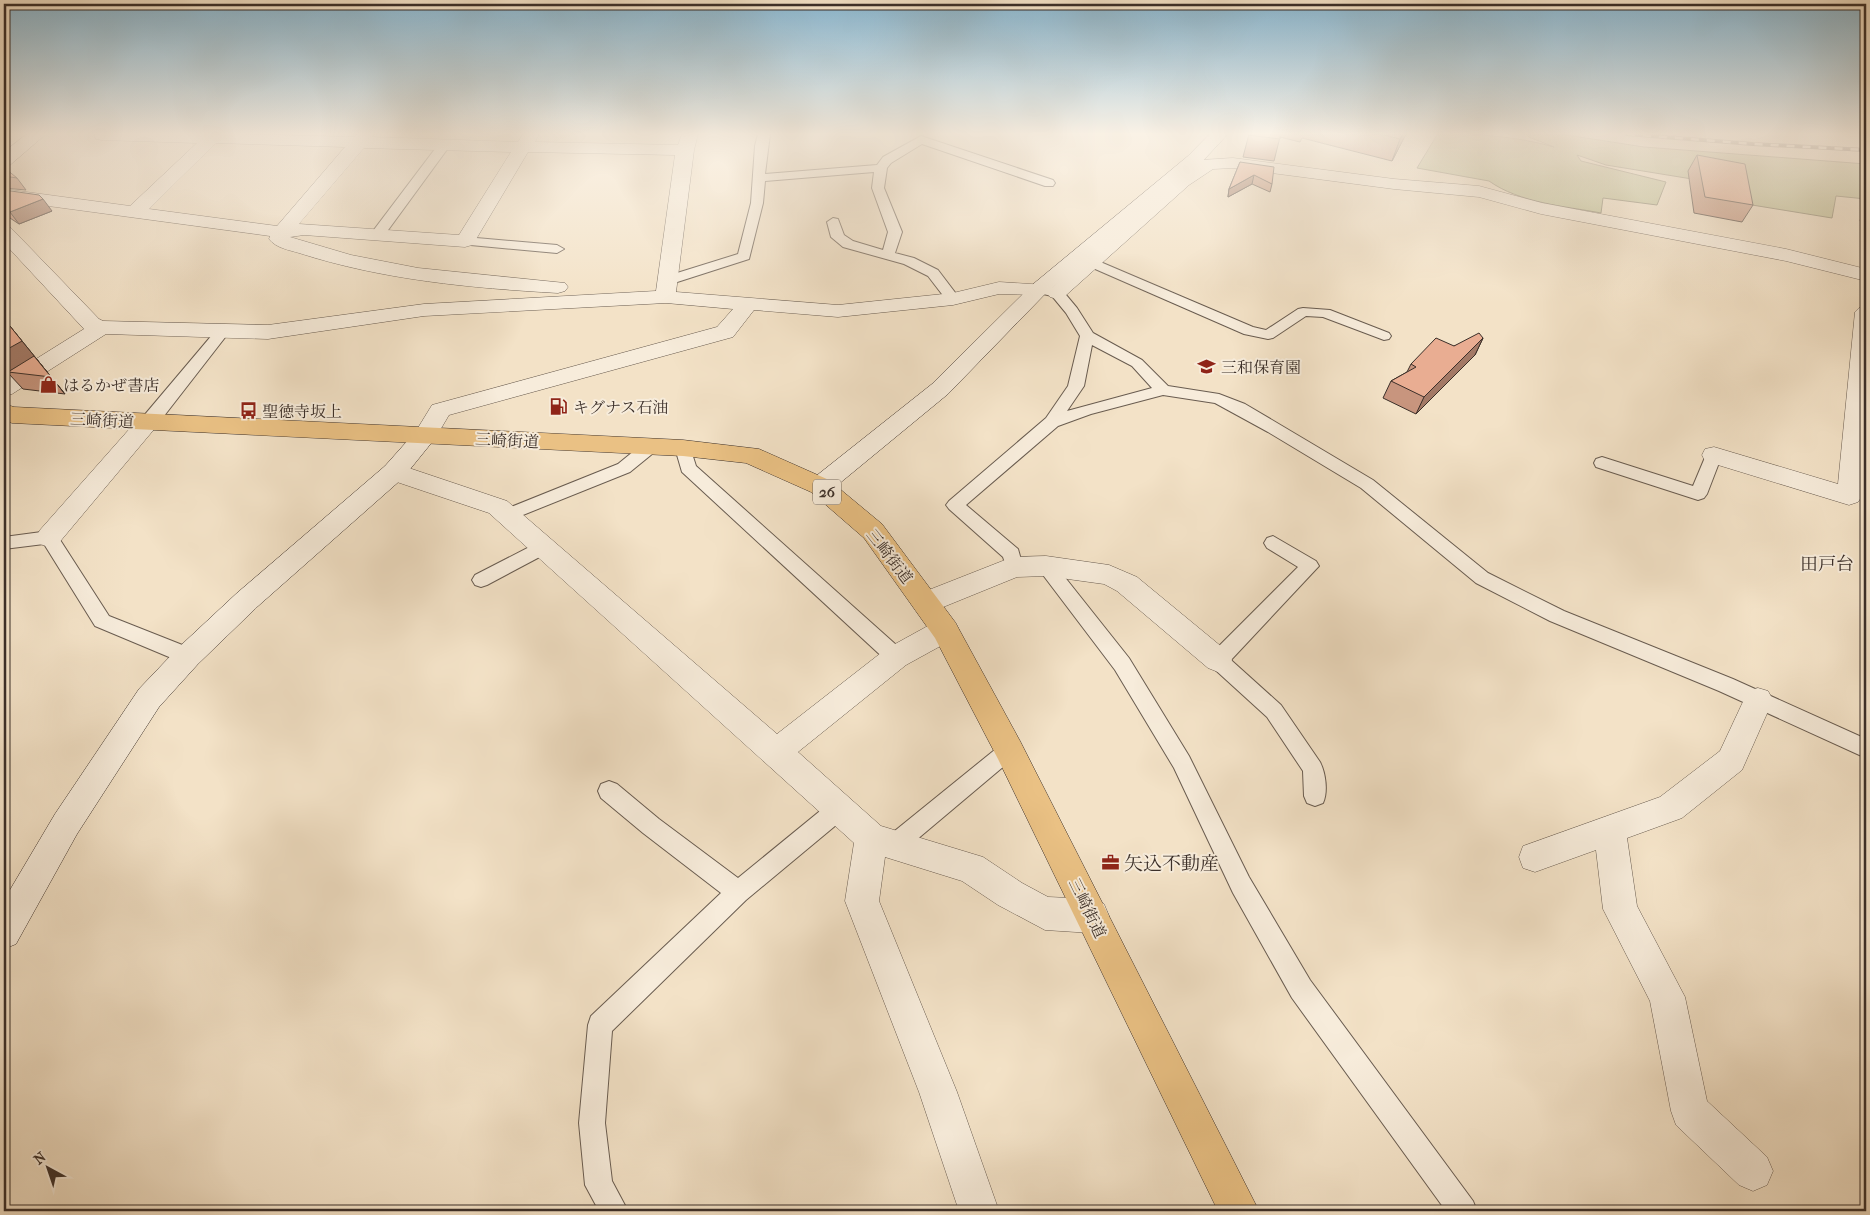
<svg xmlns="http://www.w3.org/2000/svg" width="1870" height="1215" viewBox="0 0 1870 1215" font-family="'IM FELL French Canon','Noto Serif JP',serif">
	<rect width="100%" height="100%" fill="#f3e2c7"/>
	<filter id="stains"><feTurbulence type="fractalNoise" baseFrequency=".004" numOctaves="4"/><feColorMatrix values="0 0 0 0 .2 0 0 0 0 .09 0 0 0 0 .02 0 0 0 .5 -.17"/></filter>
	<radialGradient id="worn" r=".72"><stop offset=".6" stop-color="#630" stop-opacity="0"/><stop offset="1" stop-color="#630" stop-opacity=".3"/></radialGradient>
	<!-- green -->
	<path fill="#bfc293" stroke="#7d785e" d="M1445,134C1482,134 1519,137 1554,147L1529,137L1526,134H1560L1644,147L1866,164V199L1836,196L1832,218L1752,205L1692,179L1606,165L1577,155L1581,161L1666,182L1657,205L1603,198L1601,213C1564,206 1520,203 1489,181L1417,168L1437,135Z"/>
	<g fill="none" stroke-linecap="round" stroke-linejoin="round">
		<defs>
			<path id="lane" d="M758,134H770L765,174L877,165L883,157L921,136L1053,180L1055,183L1053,186H1045L922,144L891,163L887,168L884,188L902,232L895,253L914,258L938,270L960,299L958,302H948L928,276L904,264L843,247L831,237L827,222L833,218L838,219L844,235L853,241L883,250L888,232L872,188L874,172L765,181L763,203L749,259L671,284H661L659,281L661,278L738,254L751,203L755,146Z
				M445,140L451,144L383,237H373L371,234L373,231L441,141Z
				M465,237L557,245L564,249L557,253L460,244L458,241L460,238Z
				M1091,258L1253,327L1266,330L1298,309L1303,308L1330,310L1389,333L1391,336L1389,339L1384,340L1323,317L1306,316L1273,338L1268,339L1244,334L1086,265L1084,262Z
				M1039,285L1062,290L1077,308L1093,333L1142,360L1168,386L1219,394L1245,404L1373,480L1488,573L1564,611L1733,679L1866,739V758L1719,691L1550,621L1476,583L1361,488L1268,432L1215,403L1163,395L1091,414L1058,426L966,505L1018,549L1023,567L1020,572L1014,574L1008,572L1003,557L949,509L946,505L949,501L1046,418L1068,386L1080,336L1066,313L1052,296L1034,292L1032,289ZM1092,345L1132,366L1152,388L1067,411L1084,386Z
				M223,327L228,328L230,331L164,416C157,423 153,429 142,426L140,422L142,418L218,328Z
				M651,440L657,442L659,446L657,450L630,472L513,519L507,521L501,519L498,515L501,511L618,464L645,442Z
				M683,442L689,444L696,466L903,651L906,657L903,663L896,665L889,663L682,472L675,448L677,444Z
				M1714,449L1720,451L1722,455L1707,494L1704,498L1698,500L1596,467L1594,463L1596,459L1602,457L1693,486L1706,455L1708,451Z
				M49,531L55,532L109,616L195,650L198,656L195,662L188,664L181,662L95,626L44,544L4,549V537Z
				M1273,536L1316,561L1319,566L1231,660L1281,705L1320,762C1326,774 1328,792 1323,803L1315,806L1307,803L1304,796L1303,771L1267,717L1211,666L1208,660L1211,654L1298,567L1267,548L1264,543L1267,538Z
				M543,540L549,542L552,547L549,552L487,585L481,587L475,585L472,580L475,575Z
				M1046,559L1052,561L1129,658L1189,756L1249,877L1310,980L1473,1201L1477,1211H1446L1292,998L1233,893L1174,768L1115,670L1040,571L1037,566L1040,561Z
				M1009,741L1016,744L1019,750L1016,756L902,852L894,855L886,852L883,845L886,838L1002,744Z
				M609,781L617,784L659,819L738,878L831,802L839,799L847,802L850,809L847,816L746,900L612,1031L605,1123L612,1181L628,1211H599L585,1185L579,1123L588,1025L591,1016L721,893L643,833L601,798L598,791L601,784Z"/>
			<path id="street" d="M94,134H237L354,137L357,134H374L372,137L518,142L523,134H539L535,142L678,145L682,134H698L694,150L676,292L838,305L953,293L999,282L1046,285L1049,289L1046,293L1039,295L999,294L953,305L838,317L754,310L733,337L449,415L433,442L425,444L417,442L413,436L432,405L717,327L733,309L666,303L424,316L268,339L106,334L12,394L4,396V379L84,329L4,243V226L11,228L99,319L103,321L268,325L424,304L656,291L675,155L528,152L475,241L472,245L465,247L304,235L290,237L351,255L418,268L565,283L568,287L565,291L558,293C471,288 383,280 299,253C289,250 276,248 269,239L270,236L4,200V189L130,206L197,143L102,140L96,139ZM216,143L345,147L277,226L149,209ZM364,148L511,152L459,235L299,224Z
				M1233,158L1394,179L1479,186L1542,203L1786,249L1866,269V281L1786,261L1541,214L1479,197L1394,189L1233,168L1213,169L1189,185L1064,297L1057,299L1050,297L1047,293L1050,289L1177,177L1203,160Z
				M1866,306V438L1862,496L1858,502L1849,505L1705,461L1702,455L1705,449L1714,447L1838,484L1855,312L1859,308Z
				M148,414L156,417L160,422L156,427L58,544L49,547L40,544L36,537L40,530L140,417Z
				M394,463L507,501L777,734L886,649L935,622L945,619L955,622L959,630L955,638L906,665L798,752L881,826L983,857L1022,883L1048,897L1092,899L1104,904L1109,916L1104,928L1092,933L1045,930L998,905L962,881L885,857L879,901L957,1092L999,1211H959L919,1092L845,901L854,843L489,513L385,478L382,472L385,466Z
				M1046,556L1109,565L1137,577L1228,652L1232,660L1228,668L1218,672L1208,668L1117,591L1104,584L1046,576L1017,577L926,614L916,611L912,603L916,595L1005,560L1014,557Z
				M1758,688L1768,691L1773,700L1742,770L1682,818L1627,838L1637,906L1685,997L1707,1101L1767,1157L1773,1171L1767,1185L1753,1191L1739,1185L1676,1125L1671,1111L1650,1001L1603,909L1596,850L1535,872L1523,868L1519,857L1523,846L1660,797L1720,751L1748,691Z"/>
			<path id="secondary" d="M27,134H46L10,165L4,166V152Z
				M1210,134H1228L1200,164L1046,293L948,394L829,492L820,495L811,492L808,486L811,480L932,384L1032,285L1188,156Z
				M425,428L433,430L437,436L403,478L257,607L198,664L159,707L77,834L16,944L4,949V900L55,814L139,689L178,648L237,593L385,466L417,430Z"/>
			<path id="primary" d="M4,404L14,407L683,440L759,449L829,480L882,524L955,622L1020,741L1259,1211H1218L998,759L935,638L864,538L811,492L746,463L683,456L12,423L4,420Z"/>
		</defs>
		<!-- lane casing -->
		<use href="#lane" stroke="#695c50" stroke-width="2"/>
		<!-- street casing -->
		<use href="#street" stroke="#695c50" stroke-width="1"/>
		<!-- secondary casing -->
		<use href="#secondary" stroke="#3b2f29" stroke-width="1"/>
		<!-- primary casing -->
		<use href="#primary" stroke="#3b2f29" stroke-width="1"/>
		<!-- lane -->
		<use href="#lane" fill="#f7ecdb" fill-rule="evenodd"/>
		<!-- street -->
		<use href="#street" fill="#f7ecdb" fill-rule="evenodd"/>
		<!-- secondary -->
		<use href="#secondary" fill="#f7ecdb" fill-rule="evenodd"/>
		<!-- primary -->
		<use href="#primary" fill="#eac184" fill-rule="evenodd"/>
		<defs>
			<path id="rail" d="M1627,134L1753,144L1866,150"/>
		</defs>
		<!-- rail casing -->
		<use href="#rail" stroke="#3b2f29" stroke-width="4"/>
		<!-- rail -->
		<use href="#rail" stroke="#f7ecdb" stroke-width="2.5" stroke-dasharray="8" stroke-linecap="butt"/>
	</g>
	<!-- wall -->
	<path fill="#c8957e" stroke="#3b2f29" d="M1249,134H1406L1392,161L1302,138L1300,142L1280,137L1274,161L1243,157Z
		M1697,155L1753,205L1742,222L1694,213L1688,171Z
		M1240,162L1272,184L1270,192L1252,184L1228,197L1229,189Z
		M4,170L17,178L26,190L4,188Z
		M4,190L52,211L19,224L4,214Z
		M1866,212V231L1860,220Z
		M5,320L65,394L23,389L9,374L4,377V321Z
		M1483,338L1475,355L1416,414L1383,398L1391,381L1407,372L1411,364L1454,346Z"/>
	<!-- shaded-wall -->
	<path fill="#a37966" stroke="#3b2f29" d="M1403,134H1406L1392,161L1400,139Z
		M1254,175L1252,184L1228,197L1229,189Z
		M43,199L52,211L19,224L10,212Z
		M5,320L65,394L35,357L8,372L9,374L4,377Z
		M1483,338L1475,355L1416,414L1424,397Z"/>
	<!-- building -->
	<path fill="#e9ad92" stroke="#3b2f29" d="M1249,134H1280V139L1248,135Z
		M1380,134H1403L1400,139Z
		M1697,155L1745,164L1753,205L1705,197Z
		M1240,162L1274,167L1272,184L1254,175L1229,189Z
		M6,169L17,178L4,176V170Z
		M4,190L39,195L43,199L10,212L4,208Z
		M5,320L22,341L4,351V321Z
		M1479,333L1483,338L1424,397L1391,381L1416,367L1411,364L1436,338L1454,346Z
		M34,356L51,377L8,372Z"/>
	<!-- sky -->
	<linearGradient id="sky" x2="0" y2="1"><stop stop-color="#8ab8d2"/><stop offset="0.44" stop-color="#faf2e6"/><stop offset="1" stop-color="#faf2e6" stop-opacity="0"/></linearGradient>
	<rect width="1870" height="304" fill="url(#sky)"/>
	<!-- icons -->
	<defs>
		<symbol id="school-bare" viewBox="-9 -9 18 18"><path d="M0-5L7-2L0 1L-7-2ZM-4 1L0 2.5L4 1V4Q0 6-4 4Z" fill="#8f2418" stroke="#f7ecdb" stroke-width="2.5" paint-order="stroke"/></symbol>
		<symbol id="shop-bare" viewBox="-9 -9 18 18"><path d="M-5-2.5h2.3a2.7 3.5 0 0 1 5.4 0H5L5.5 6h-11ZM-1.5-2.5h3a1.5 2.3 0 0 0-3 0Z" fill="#8f2418" stroke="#f7ecdb" stroke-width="2.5" paint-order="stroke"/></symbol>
		<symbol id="fuel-bare" viewBox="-9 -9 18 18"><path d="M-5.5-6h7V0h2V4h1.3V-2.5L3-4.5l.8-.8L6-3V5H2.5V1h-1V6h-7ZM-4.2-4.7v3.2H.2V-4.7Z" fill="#8f2418" stroke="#f7ecdb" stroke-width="2.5" paint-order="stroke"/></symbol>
		<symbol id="bus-bare" viewBox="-9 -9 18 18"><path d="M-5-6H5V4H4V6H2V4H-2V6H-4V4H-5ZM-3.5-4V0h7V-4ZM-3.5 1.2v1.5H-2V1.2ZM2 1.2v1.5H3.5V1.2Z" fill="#8f2418" stroke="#f7ecdb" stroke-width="2.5" paint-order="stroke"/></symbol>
		<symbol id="office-bare" viewBox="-9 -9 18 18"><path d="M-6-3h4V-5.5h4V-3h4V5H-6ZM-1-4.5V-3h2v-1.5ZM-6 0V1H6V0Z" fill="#8f2418" stroke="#f7ecdb" stroke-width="2.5" paint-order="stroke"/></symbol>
	</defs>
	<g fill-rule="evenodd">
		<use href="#school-bare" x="1194" y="354" width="25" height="25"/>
		<use href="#shop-bare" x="36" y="372" width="25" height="25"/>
		<use href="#fuel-bare" x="546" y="394" width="25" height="25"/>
		<use href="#bus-bare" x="236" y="398" width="25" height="25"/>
		<use href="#office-bare" x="1098" y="850" width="25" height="25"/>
	</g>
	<g text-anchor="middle" stroke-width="4" stroke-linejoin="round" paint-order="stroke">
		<!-- shield labels -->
		<rect fill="#f7ecdb" stroke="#73685e" stroke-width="1" x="813" y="479.5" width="28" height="25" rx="4"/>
		<g font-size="15" font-weight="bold" fill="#3b2f29">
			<text x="827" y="497">26</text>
		</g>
		<!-- poi labels -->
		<g font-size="16" fill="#3b2f29" stroke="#f7ecdb" text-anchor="start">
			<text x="1221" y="373">三和保育園</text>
			<text x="63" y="391">はるかぜ書店</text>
			<text x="573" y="413">キグナス石油</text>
			<text x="262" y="417">聖徳寺坂上</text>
		</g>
		<!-- street labels -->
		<g font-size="16" fill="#3b2f29" stroke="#f7ecdb">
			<text transform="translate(102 420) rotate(3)" y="6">三崎街道</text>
			<text transform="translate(507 440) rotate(3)" y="6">三崎街道</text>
			<text transform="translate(890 556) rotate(52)" y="6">三崎街道</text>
			<text transform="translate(1088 908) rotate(64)" y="6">三崎街道</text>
		</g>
		<!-- neighbourhood labels -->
		<g font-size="18" fill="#3b2f29" stroke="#f7ecdb">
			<text x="1827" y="570">田戸台</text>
		</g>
		<!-- near-poi labels -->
		<g font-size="19" fill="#3b2f29" stroke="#f7ecdb" text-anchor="start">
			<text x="1124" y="870">矢込不動産</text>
		</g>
	</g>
	<!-- margin -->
	<rect width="1870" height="1215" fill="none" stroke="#f3e2c7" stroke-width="20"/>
	<rect x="5" y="5" width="1860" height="1205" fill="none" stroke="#3b2f29" stroke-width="2.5"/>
	<rect x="10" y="10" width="1850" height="1195" fill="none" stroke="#3b2f29"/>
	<!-- north arrow -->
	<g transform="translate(48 1168) rotate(320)" stroke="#f7ecdb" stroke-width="4" paint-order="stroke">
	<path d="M0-4L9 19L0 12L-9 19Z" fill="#3b2f29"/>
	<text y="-8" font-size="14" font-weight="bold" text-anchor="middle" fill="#3b2f29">N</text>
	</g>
	<rect width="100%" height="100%" filter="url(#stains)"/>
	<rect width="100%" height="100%" fill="url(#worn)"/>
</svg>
